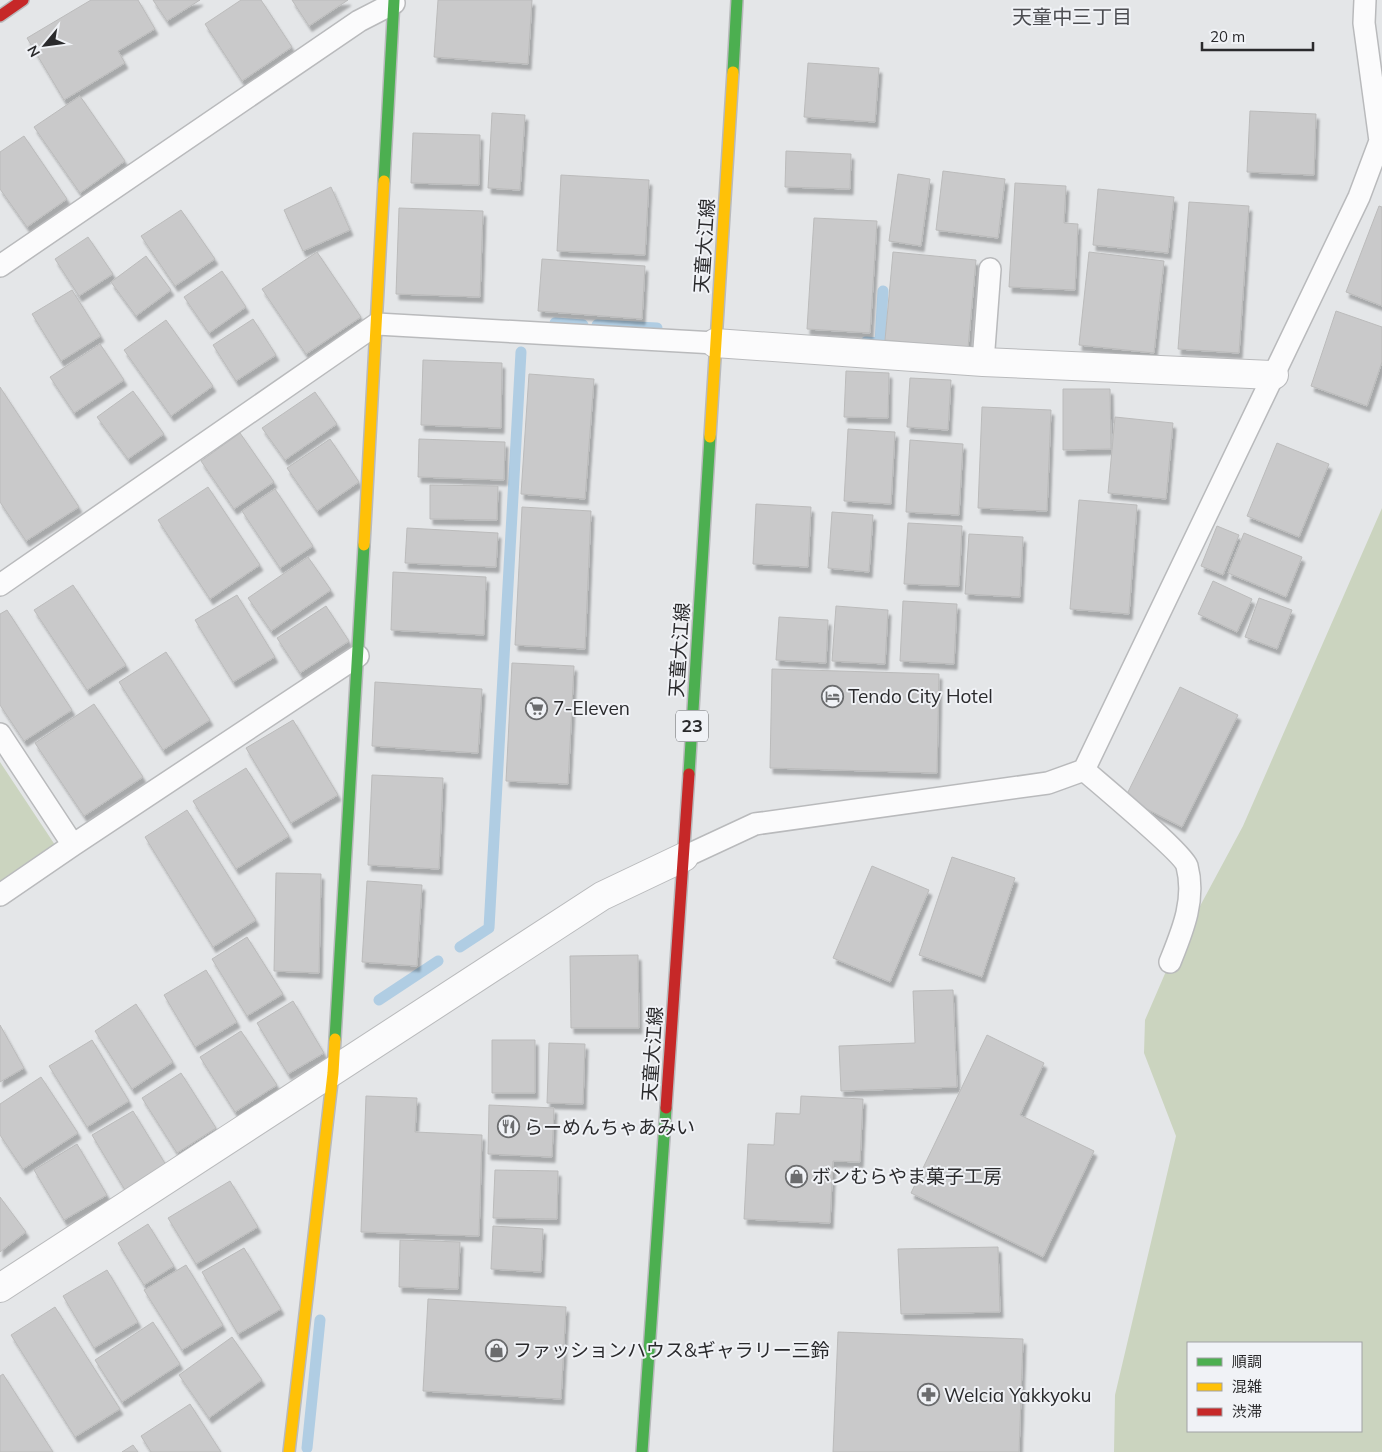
<svg xmlns="http://www.w3.org/2000/svg" width="1382" height="1452" viewBox="0 0 1382 1452" font-family="Mulish,'Noto Sans JP',sans-serif">
	<defs>
		<filter id="shadow"><feDropShadow dx="3" dy="5.5" stdDeviation="1" flood-color="#0004"/></filter>
	</defs>
	<rect width="100%" height="100%" fill="#e4e6e8"/>
	<!-- green -->
	<path fill="#cbd4bf" fill-rule="evenodd" d="M1382,508V1452H1114L1115,1395L1176,1136L1144,1053L1145,1020L1170,962L1243,826ZM1188,1343H1361V1431H1188Z
		M0,762L55,845L0,882Z"/>
	<g fill="none" stroke-linecap="round" stroke-linejoin="round">
		<!-- stream -->
		<path stroke="#b0cde3" stroke-width="11" d="M555,323L583,325
			M597,325L657,328
			M866,342L880,343L883,291
			M460,947L489,928L521,352
			M379,1000L438,961
			M307,1448L320,1320"/>
	</g>
	<!-- building -->
	<path fill="#c9c9ca" stroke="#bbb" filter="url(#shadow)" d="M91,0H138L155,29L118,51L125,63L64,100L27,38Z
		M153,0H200L167,21Z
		M241,0H261L292,47L242,81L205,24Z
		M292,0H348L309,26Z
		M438,0H532L528,64L434,57Z
		M808,63L879,68L875,122L804,117Z
		M80,96L125,161L80,193L34,127Z
		M1250,111L1316,114L1314,175L1247,172Z
		M492,113L525,115L520,190L488,188Z
		M413,133L480,135L479,185L411,183Z
		M24,136L67,199L27,227L0,189V152Z
		M786,151L851,154L850,189L785,187Z
		M943,171L1005,179L998,238L936,230Z
		M898,174L930,179L921,246L889,241Z
		M561,175L649,180L645,255L557,251Z
		M1015,183L1066,186L1064,223L1078,224L1075,290L1009,287Z
		M331,187L350,230L303,251L284,210Z
		M1098,189L1174,197L1168,253L1093,245Z
		M1189,202L1249,206L1239,353L1178,349Z
		M1379,206L1382,207V306L1346,292Z
		M399,208L483,211L480,297L396,294Z
		M181,210L215,259L175,286L141,236Z
		M814,218L877,221L870,333L807,329Z
		M88,237L113,274L79,296L55,259Z
		M317,252L361,317L306,354L262,289Z
		M893,252L976,260L968,348L885,340Z
		M1089,252L1164,261L1154,353L1079,345Z
		M146,256L171,290L136,316L111,282Z
		M542,259L645,266L642,319L538,311Z
		M222,271L246,307L209,333L184,297Z
		M72,290L101,336L61,361L32,314Z
		M1336,311L1382,327V362L1367,406L1311,386Z
		M253,319L276,355L236,381L213,345Z
		M166,320L213,386L171,416L124,350Z
		M100,344L124,380L74,413L50,377Z
		M423,360L502,363L501,428L421,425Z
		M846,371L889,373L888,418L844,417Z
		M529,374L594,379L585,499L521,494Z
		M910,378L951,380L948,430L907,427Z
		M0,387L79,507L26,541L0,502Z
		M1063,389H1110L1111,449L1063,450Z
		M133,391L164,434L128,459L97,417Z
		M315,392L337,424L285,460L262,428Z
		M982,407L1051,410L1047,511L978,508Z
		M1115,417L1173,423L1166,499L1108,493Z
		M848,429L895,432L891,504L844,501Z
		M240,433L274,482L234,509L201,461Z
		M330,439L359,482L317,511L287,468Z
		M419,439L505,442L504,480L418,477Z
		M910,440L963,444L959,515L906,512Z
		M1277,443L1329,464L1299,537L1247,516Z
		M430,485L498,486L497,520L430,519Z
		M208,487L260,565L210,599L158,520Z
		M275,489L313,546L280,568L242,511Z
		M1079,500L1137,505L1129,614L1070,609Z
		M756,504L811,507L808,567L753,564Z
		M522,507L591,511L585,649L515,645Z
		M832,512L873,515L869,572L828,568Z
		M908,523L962,526L959,586L904,584Z
		M1217,526L1239,535L1223,575L1201,566Z
		M407,528L498,533L496,567L405,563Z
		M1244,533L1302,557L1286,597L1228,573Z
		M969,534L1023,537L1020,597L965,594Z
		M308,557L331,590L271,631L248,598Z
		M393,572L486,577L484,635L391,630Z
		M1213,581L1252,599L1237,632L1198,614Z
		M73,585L126,665L87,690L34,610Z
		M237,595L275,657L233,682L195,620Z
		M1259,598L1292,610L1277,649L1245,637Z
		M903,601L957,604L954,664L900,661Z
		M326,606L349,641L300,673L277,638Z
		M836,606L888,610L885,664L832,661Z
		M7,610L72,710L24,741L0,705V614Z
		M779,617L828,620L826,663L776,660Z
		M166,652L210,720L163,750L119,682Z
		M512,663L574,666L568,784L506,781Z
		M772,669L939,674L937,773L770,768Z
		M375,682L482,689L478,753L372,746Z
		M1180,687L1238,715L1182,827L1125,798Z
		M94,704L143,777L84,816L35,743Z
		M293,720L338,795L291,823L246,748Z
		M246,768L289,836L236,869L193,801Z
		M372,775L443,778L439,869L368,865Z
		M187,810L256,920L213,947L145,837Z
		M952,857L1015,878L982,977L919,955Z
		M872,866L929,890L890,982L833,958Z
		M276,873L321,874L319,973L274,971Z
		M367,881L422,885L417,966L362,962Z
		M247,937L283,994L247,1016L212,959Z
		M638,955L639,1028H571L570,956Z
		M206,970L237,1022L195,1047L164,995Z
		M953,990L957,1087L841,1091L839,1046L915,1043L913,991Z
		M293,1001L324,1053L288,1074L257,1023Z
		M136,1004L173,1062L132,1089L95,1031Z
		M0,1025L24,1068L0,1082Z
		M241,1031L277,1085L235,1112L200,1057Z
		M987,1035L1044,1063L1020,1115L1094,1151L1043,1257L911,1193Z
		M92,1040L129,1101L87,1127L49,1066Z
		M492,1040H535V1093H492Z
		M549,1043L585,1044L583,1104L547,1103Z
		M181,1073L216,1128L177,1153L142,1098Z
		M41,1077L78,1133L23,1169L0,1135V1104Z
		M366,1096L417,1098L415,1132L482,1135L479,1236L361,1232Z
		M801,1096L863,1099L860,1162L833,1161L830,1223L744,1219L748,1144L774,1145L776,1113L800,1114Z
		M489,1105L554,1108L552,1157L488,1154Z
		M133,1111L166,1165L125,1190L92,1135Z
		M77,1144L107,1195L64,1220L34,1170Z
		M495,1170L558,1171L557,1219L493,1218Z
		M230,1181L258,1227L196,1264L168,1218Z
		M0,1197L26,1232L0,1252Z
		M148,1224L174,1266L144,1285L118,1243Z
		M493,1226L543,1229L541,1272L491,1269Z
		M400,1240L460,1242L458,1289L399,1287Z
		M998,1247L1000,1312L901,1314L898,1249Z
		M244,1248L281,1309L238,1334L202,1272Z
		M186,1265L223,1325L182,1350L144,1290Z
		M107,1270L138,1322L94,1348L63,1296Z
		M428,1299L566,1307L561,1399L423,1391Z
		M55,1307L120,1409L75,1437L11,1335Z
		M153,1322L180,1364L122,1402L95,1360Z
		M838,1332L1023,1339L1019,1452H833Z
		M232,1337L262,1380L209,1418L179,1375Z
		M3,1374L53,1452H0V1376Z
		M190,1404L221,1452H151L141,1436Z
		M133,1445L138,1452H122Z"/>
	<g fill="none" stroke-linecap="round" stroke-linejoin="round">
		<defs>
			<path id="lane" d="M0,266L359,21L394,3
				M983,362L990,269
				M0,585L377,324L715,343
				M0,734L73,845
				M1084,770C1100,784 1183,853 1187,866C1196,900 1182,932 1170,962
				M684,857L755,824L1048,783L1084,770L1359,197L1380,141L1364,23L1365,0
				M0,895L73,845L358,656"/>
			<path id="street" d="M715,343L983,362L1274,375
				M0,1288L602,896L684,857"/>
			<path id="fast" d="M733,72L737,0
				M384,181L394,0
				M689,774L710,437
				M335,1039L364,545
				M642,1452L666,1108"/>
			<path id="slow" d="M710,437L733,72
				M364,545L384,181
				M289,1452L333,1073L335,1039"/>
			<path id="jam" d="M0,16L23,0
				M666,1108L689,774"/>
		</defs>
		<!-- lane casing -->
		<use href="#lane" stroke="#b9babc" stroke-width="24"/>
		<!-- street casing -->
		<use href="#street" stroke="#b9babc" stroke-width="30"/>
		<!-- fast casing -->
		<use href="#fast" stroke="#b9babc" stroke-width="14"/>
		<!-- slow casing -->
		<use href="#slow" stroke="#b9babc" stroke-width="14"/>
		<!-- jam casing -->
		<use href="#jam" stroke="#b9babc" stroke-width="14"/>
		<!-- lane -->
		<use href="#lane" stroke="#fbfbfc" stroke-width="21"/>
		<!-- street -->
		<use href="#street" stroke="#fbfbfc" stroke-width="28"/>
		<!-- fast -->
		<use href="#fast" stroke="#4caf50" stroke-width="11"/>
		<!-- slow -->
		<use href="#slow" stroke="#ffc107" stroke-width="11"/>
		<!-- jam -->
		<use href="#jam" stroke="#c62828" stroke-width="11"/>
	</g>
	<!-- icons -->
	<defs>
		<symbol id="hotel-ring" viewBox="-11 -11 22 22"><circle r="9.5" fill="#f0f2f6" stroke="#6b6c6e" stroke-width="1.5"/><path d="M-6-4.5h1.5V1H6V5H4.5V3h-9V5H-6ZM-4 0a1.8 1.8 0 1 1 3.6 0ZM.5 0V-2.5h3Q6-2.5 6 0Z" fill="#6b6c6e"/></symbol>
		<symbol id="supermarket-ring" viewBox="-11 -11 22 22"><circle r="9.5" fill="#f0f2f6" stroke="#6b6c6e" stroke-width="1.5"/><path d="M-6-5.5h2.5l.6 2H6L4.5 2H-2.5L-4.4-4H-6ZM-1.5 3.2a1.3 1.3 0 1 0 .1 0ZM3 3.2a1.3 1.3 0 1 0 .1 0Z" fill="#6b6c6e"/></symbol>
		<symbol id="restaurant-ring" viewBox="-11 -11 22 22"><circle r="9.5" fill="#f0f2f6" stroke="#6b6c6e" stroke-width="1.5"/><path d="M-5-6h1v4h1v-4h1v4h1v-4h1v5L-1.5 .5V6h-2V.5L-5-1ZM5-6V6H3V1.5H1.5Q1.5-4 5-6Z" fill="#6b6c6e"/></symbol>
		<symbol id="shop-ring" viewBox="-11 -11 22 22"><circle r="9.5" fill="#f0f2f6" stroke="#6b6c6e" stroke-width="1.5"/><path d="M-5-2.5h2.3a2.7 3.5 0 0 1 5.4 0H5L5.5 6h-11ZM-1.5-2.5h3a1.5 2.3 0 0 0-3 0Z" fill="#6b6c6e"/></symbol>
		<symbol id="pharmacy-ring" viewBox="-11 -11 22 22"><circle r="9.5" fill="#f0f2f6" stroke="#6b6c6e" stroke-width="1.5"/><path d="M-2-6h4v4h4v4h-4v4h-4v-4h-4v-4h4Z" fill="#6b6c6e"/></symbol>
	</defs>
	<g fill-rule="evenodd">
		<use href="#hotel-ring" x="820" y="684" width="25" height="25"/>
		<use href="#supermarket-ring" x="524" y="696" width="25" height="25"/>
		<use href="#restaurant-ring" x="496" y="1114" width="25" height="25"/>
		<use href="#shop-ring" x="784" y="1164" width="25" height="25"/>
		<use href="#shop-ring" x="484" y="1338" width="25" height="25"/>
		<use href="#pharmacy-ring" x="916" y="1382" width="25" height="25"/>
	</g>
	<g text-anchor="middle" stroke-width="4" stroke-linejoin="round" paint-order="stroke">
		<!-- shield labels -->
		<rect fill="#f0f2f6" stroke="#656669" stroke-width="1" x="676" y="710.5" width="32" height="31" rx="4"/>
		<g font-size="18" font-weight="bold" fill="#2a2a2c">
			<text x="692" y="732">23</text>
		</g>
		<!-- street labels -->
		<g font-size="19" fill="#2a2a2c" stroke="#f0f2f6">
			<text transform="translate(704 246) rotate(-86)" y="7">天童大江線</text>
			<text transform="translate(679 650) rotate(-86)" y="7">天童大江線</text>
			<text transform="translate(652 1054) rotate(-86)" y="7">天童大江線</text>
		</g>
		<!-- poi labels -->
		<g font-size="19" fill="#2a2a2c" stroke="#f0f2f6" text-anchor="start">
			<text x="848" y="703">Tendo City Hotel</text>
			<text x="553" y="715">7-Eleven</text>
			<text x="524" y="1134">らーめんちゃあみい</text>
			<text x="812" y="1183">ボンむらやま菓子工房</text>
			<text x="513" y="1357">ファッションハウス&amp;ギャラリー三鈴</text>
			<text x="944" y="1402">Welcia Yakkyoku</text>
		</g>
		<!-- neighbourhood labels -->
		<g font-size="20" fill="#4c4d51" stroke="#f0f2f6">
			<text x="1072" y="24">天童中三丁目</text>
		</g>
	</g>
	<!-- legend -->
	<rect x="1187" y="1342" width="175" height="90" fill="#f0f2f6" stroke="#a1a2a5"/>
	<rect x="1197" y="1358" width="25" height="8" fill="#4caf50" stroke="#a1a2a5"/>
	<text x="1232" y="1367" font-size="15" fill="#2a2a2c">順調</text>
	<rect x="1197" y="1383" width="25" height="8" fill="#ffc107" stroke="#a1a2a5"/>
	<text x="1232" y="1392" font-size="15" fill="#2a2a2c">混雑</text>
	<rect x="1197" y="1408" width="25" height="8" fill="#c62828" stroke="#a1a2a5"/>
	<text x="1232" y="1417" font-size="15" fill="#2a2a2c">渋滞</text>
	<!-- north arrow -->
	<g transform="translate(45 45) rotate(241)" stroke="#f0f2f6" stroke-width="4" paint-order="stroke">
	<path d="M0-4L9 19L0 12L-9 19Z" fill="#2a2a2c"/>
	<text y="-8" font-size="14" font-weight="bold" text-anchor="middle" fill="#2a2a2c">N</text>
	</g>
	<!-- scale -->
	<path d="M1202 42v8h111v-8" fill="none" stroke="#2a2a2c" stroke-width="2.5"/>
	<text x="1210" y="42" font-size="15" fill="#2a2a2c" stroke="#f0f2f6" stroke-width="4" paint-order="stroke">20 m</text>
</svg>
